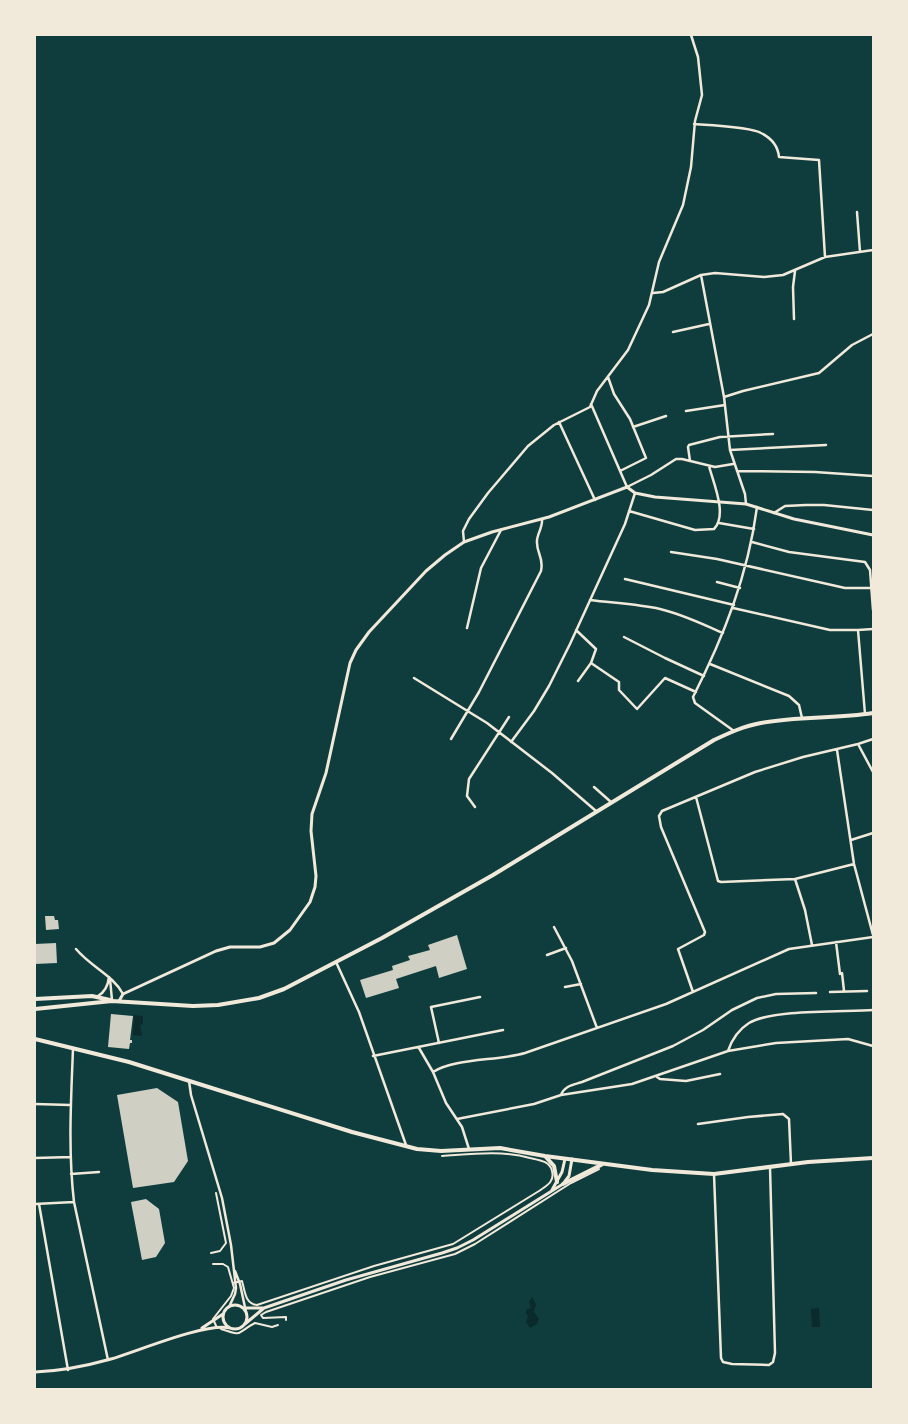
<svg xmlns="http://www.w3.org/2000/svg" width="908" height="1424" viewBox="0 0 908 1424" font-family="'DejaVu Sans',sans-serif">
	<rect width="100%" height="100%" fill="#0f3d3e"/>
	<!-- water -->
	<path fill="#0a2a2b" d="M134,1015L143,1016V1024L140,1025L142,1036L133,1035Z
		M532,1297L536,1304L534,1312L539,1319L537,1324L530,1328L526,1322L528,1316L526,1314V1310L531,1308L529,1302Z
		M819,1308L820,1327H812L811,1309Z"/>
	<!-- building -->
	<path fill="#cfcfc3" d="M45,916H54L55,920H58L59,929L46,930Z
		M457,935L467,969L439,978L436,966L396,979L399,988L366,998L360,980L393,970L392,966L410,960L408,956L430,950L428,945Z
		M56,943L57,963L35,964V944Z
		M111,1014L133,1016L130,1040H132V1043H130L129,1049L108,1047Z
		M157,1088L178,1102L188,1161L174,1182L133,1188L117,1095Z
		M146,1199L159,1209L165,1243L156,1257L142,1260L131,1202Z"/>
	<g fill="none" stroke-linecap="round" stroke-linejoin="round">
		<!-- pedestrian -->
		<path stroke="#f1e9da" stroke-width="2" d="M211,1253L220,1251L226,1243L216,1193
			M213,1264H223L228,1267L234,1288L231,1296L213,1319L217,1328
			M233,1283L242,1281C245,1291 245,1304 257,1305L374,1266L453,1244L539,1191C546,1186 555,1182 552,1171C550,1161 539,1160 530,1158C501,1150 472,1154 442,1156
			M286,1320V1317L263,1318L261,1315L266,1312L370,1277L455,1254L475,1244L571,1183L599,1169
			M221,1329C245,1337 235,1333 255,1323L272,1327L278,1325"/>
		<!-- minor -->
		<path stroke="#f1e9da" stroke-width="2.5" d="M694,124C708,125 752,127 761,133C771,138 778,146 779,157L819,160L825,257
			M857,212L860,252
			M701,275L724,397L730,450L745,494L746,504
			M653,293L663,292L701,275L715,273L764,277L783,275L825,257L873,250
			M794,319L793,287L795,271
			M673,332L709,324
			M608,377L614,394L630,419L646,458L620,471
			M724,397L743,391L819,373L852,345L873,334
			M591,404L627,487L651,475L676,459H682L715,467L733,464
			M686,411L725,405
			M559,422L595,500
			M633,427L666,416
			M730,450L826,445
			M690,461L688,447L689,445L720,437L773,434
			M737,471L815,472L873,476
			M629,511L695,530L714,529C728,515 713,482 709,466
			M774,513L785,506L806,505H824L873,510
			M719,523L754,529
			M464,542L463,531L469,519L488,493L528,446L554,425L590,407L597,391L628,350L649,305L659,262L683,205L691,167L695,121L702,95L698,57L691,35
			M752,542L789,552L865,562L870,570L873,610
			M671,552L717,559L845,588H871
			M625,579L734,605
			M717,582L740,588
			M590,600C613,603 637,604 660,609C682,614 702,624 723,633
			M733,608L830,630H858L865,714
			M467,628L481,568L501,530
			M576,630L596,649L591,663L578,681
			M858,630L873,629
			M624,637L665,658L704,676
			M591,663L619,682V690L637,709L665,678L696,692
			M710,664L789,696L799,705L802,718
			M414,678L487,723L552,773L596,811
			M734,731L695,703L693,697C724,636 748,575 757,507
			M451,739L479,692L541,571C544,558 537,554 537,543C536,535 543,528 542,519
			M511,742L534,711L549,686L570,644L625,524L635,493
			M858,744L873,772
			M837,750L854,864L873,935
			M594,787L611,802
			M696,797L718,881L721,882L795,879L854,864
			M475,807L467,796L469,779L509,717
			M851,840L873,833
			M795,879L805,910L812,945
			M554,927L572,961L597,1028
			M836,942L840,974L842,973L844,991
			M76,949C91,967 113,975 123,994
			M547,955L566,948
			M336,962L359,1012L406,1145
			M110,979L112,1000
			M565,987L581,984
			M693,992L678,949L704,935L705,932L661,827L659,816L662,811L755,772L803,757L858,744L873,739
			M830,992L867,991
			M98,996C105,992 108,986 109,977
			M439,1043L431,1007L480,997
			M419,1048L433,1072L446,1103L462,1127L469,1149
			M73,1049C71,1100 68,1151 74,1202L108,1360
			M728,1051C732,1039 738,1030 749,1023C772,1009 844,1012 873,1010
			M373,1056L503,1030
			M433,1072C454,1058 499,1061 525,1053L666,1004L789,949L873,937
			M657,1077L660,1079L686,1081L720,1074
			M189,1081L191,1095L222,1198L231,1245L236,1288L235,1294L229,1307
			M561,1095C564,1086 573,1085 582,1082L673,1046L703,1030L732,1010L757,998L776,994L816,993
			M35,1104L70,1105
			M457,1119L534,1104L561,1095L632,1084L728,1051L776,1043L848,1039L873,1046
			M698,1124L748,1117L783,1114L789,1119L791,1164
			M35,1158L71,1157
			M71,1174L99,1172
			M714,1174L721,1358L723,1362L732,1364L769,1365L773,1362L775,1353L770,1167
			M35,1204L74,1202
			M39,1204L68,1370
			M235,1271L240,1284L246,1312"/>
		<!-- tertiary -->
		<path stroke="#f1e9da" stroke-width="3" d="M119,1001L123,994L216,951L230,947H260L274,943L290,930L310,902L315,887L316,876L311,831L312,814L326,773L350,663L356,650L369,632L426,571L445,555L464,542L492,532L549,517L627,487L635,493L655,497L746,504L794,519L873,535
			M552,1190L562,1172L565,1159
			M223 1317a12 12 0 1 1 24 0a12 12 0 1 1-24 0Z
			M243,1308H264
			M245,1324L264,1308L346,1280L442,1253L457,1248L473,1240L563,1184L569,1176L572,1159
			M202,1328L223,1314
			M35,1372C61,1371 86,1366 111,1359C138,1351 207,1322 230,1328"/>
		<!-- secondary -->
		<path stroke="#f1e9da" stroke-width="4" d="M35,1039L129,1062L352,1132L417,1149L441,1151L500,1148L545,1156L652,1170L714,1174L808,1162L873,1158
			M545,1156L554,1166L557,1182
			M563,1184L601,1165"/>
		<!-- primary -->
		<path stroke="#f1e9da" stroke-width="4" d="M35,999L92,996L110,1000
			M35,1009L112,1001L193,1006L218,1005L259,998L284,989L382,938L493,875L714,740C729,733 744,726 761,723C798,716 836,719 873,713"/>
	</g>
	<!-- border -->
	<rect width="908" height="1424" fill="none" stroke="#f1e9da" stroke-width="72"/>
</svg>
